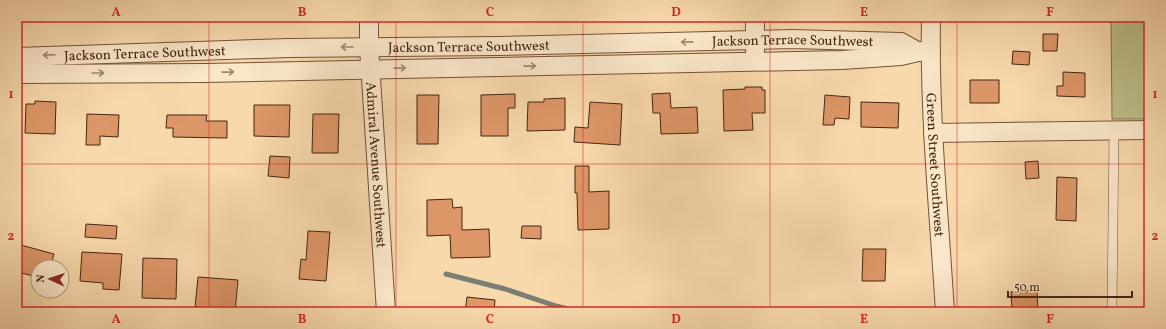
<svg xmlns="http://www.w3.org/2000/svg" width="1166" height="329" viewBox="0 0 1166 329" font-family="Vollkorn,serif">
	<rect width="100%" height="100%" fill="#f8d9ac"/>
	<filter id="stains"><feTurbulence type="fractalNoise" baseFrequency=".005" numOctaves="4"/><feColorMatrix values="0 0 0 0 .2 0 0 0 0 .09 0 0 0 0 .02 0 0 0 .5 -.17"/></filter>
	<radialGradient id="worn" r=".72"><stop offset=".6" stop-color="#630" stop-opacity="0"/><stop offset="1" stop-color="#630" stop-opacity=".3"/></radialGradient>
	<!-- green -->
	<path fill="#bdbf89" stroke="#81724d" d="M1111,17H1149V119H1112Z"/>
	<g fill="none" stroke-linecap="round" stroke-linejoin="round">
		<!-- stream -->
		<path stroke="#7c7e72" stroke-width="5" d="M446,274L505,289L556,306L580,312"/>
	</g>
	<!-- building -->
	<path fill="#dd9668" stroke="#452611" d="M34,17H60V21L34,20Z
		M280,17H319V20Z
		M1043,34H1058L1057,51H1043Z
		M1013,51L1030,52L1029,65L1012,64Z
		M1063,72L1085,73V97L1057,96V86H1063Z
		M970,80H999V103H970Z
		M745,87H762V90H765V113H752L753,130L724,131L723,90L745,89Z
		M670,93L671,108L697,107L698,133L661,134L660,113H653L652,94Z
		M515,94V108H508V136H481V95Z
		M417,95H439L438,144H417Z
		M825,95L850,97L849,119L835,118L834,125H823Z
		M565,98V130L527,131L528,102H544V99Z
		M35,101L56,102L55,134L25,133L26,104H35Z
		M590,102L622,104L620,145L574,142L575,127L588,128Z
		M861,102L899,103L898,128L861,127Z
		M254,105H290L289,137L254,136Z
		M87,114L119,115L118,137L100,136V145H86Z
		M313,114H339L338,153H312Z
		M167,115H207L206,121H227V138L173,137V128H166Z
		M270,156L290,157L289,178L268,176Z
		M1038,161L1039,178L1026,179L1025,162Z
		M575,166H589V192L609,191V229L578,230L577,193H575Z
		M1057,177L1077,178L1076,221L1056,220Z
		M452,199L453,208L462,207V230L489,229L490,257L451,258L450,235L427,236V200Z
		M86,224L117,226L116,239L85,237Z
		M522,226H541V239L521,238Z
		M308,231L330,232L326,281L299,279L301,259L306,260Z
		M17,244L54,254L50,267H38V277L17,272Z
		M863,249H886L885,281H862Z
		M82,252L122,254L119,290L103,289V283L80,281Z
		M143,258L177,259L176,299L142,298Z
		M198,277L238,280L235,312H217V309L195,307Z
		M1037,290L1038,312H1012L1011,292Z
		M467,297L495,300L494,312H465Z"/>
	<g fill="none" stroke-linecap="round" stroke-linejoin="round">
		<defs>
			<path id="lane" d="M1112,309L1114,131"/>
			<g id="street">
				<path id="s1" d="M369,17V47L386,312"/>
				<path id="s2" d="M931,17C929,115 939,214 945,312"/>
				<path d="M755,52V17"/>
				<path id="s3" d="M17,57L288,48L498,46L792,39L901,42L919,52"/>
				<path d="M17,74L206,73L842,60L901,56L931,49"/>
				<path d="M933,133L1149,130"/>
			</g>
		</defs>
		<!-- lane casing -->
		<use href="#lane" stroke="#725338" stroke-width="10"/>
		<!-- street casing -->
		<use href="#street" stroke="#725338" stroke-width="20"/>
		<!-- lane -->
		<use href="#lane" stroke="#fae6c9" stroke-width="9"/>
		<!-- street -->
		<use href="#street" stroke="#fae6c9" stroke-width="18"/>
	</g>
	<!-- one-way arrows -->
	<defs><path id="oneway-shaft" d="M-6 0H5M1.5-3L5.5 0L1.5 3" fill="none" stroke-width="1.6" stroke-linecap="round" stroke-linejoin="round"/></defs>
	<g stroke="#a0866d">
		<use href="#oneway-shaft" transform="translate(687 42) rotate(179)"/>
		<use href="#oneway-shaft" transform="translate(347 47) rotate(180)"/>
		<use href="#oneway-shaft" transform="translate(49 55) rotate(178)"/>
		<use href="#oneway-shaft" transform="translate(530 66) rotate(-1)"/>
		<use href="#oneway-shaft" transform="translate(400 68) rotate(-1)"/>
		<use href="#oneway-shaft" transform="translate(228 72) rotate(-1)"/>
		<use href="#oneway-shaft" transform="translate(98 73)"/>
	</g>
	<!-- grid -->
	<path fill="none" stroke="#d62828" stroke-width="1" stroke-opacity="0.55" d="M209,17V312M396,17V312M583,17V312M770,17V312M957,17V312M17,164H1149"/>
	<g text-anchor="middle" stroke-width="3" stroke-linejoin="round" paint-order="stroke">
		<!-- street labels -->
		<g font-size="14" fill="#452611" stroke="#fae6c9">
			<text dy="5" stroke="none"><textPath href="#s3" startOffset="776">Jackson Terrace Southwest</textPath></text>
			<text dy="5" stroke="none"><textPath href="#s3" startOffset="452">Jackson Terrace Southwest</textPath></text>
			<text dy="5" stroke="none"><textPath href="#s3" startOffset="128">Jackson Terrace Southwest</textPath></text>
			<text dy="5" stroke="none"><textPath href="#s1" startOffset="148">Admiral Avenue Southwest</textPath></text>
			<text dy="5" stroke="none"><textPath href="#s2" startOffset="148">Green Street Southwest</textPath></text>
		</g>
	</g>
	<!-- margin -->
	<rect width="1166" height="329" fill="none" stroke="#f8d9ac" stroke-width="44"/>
	<!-- north arrow -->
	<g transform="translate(50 279) rotate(273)"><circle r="19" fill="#fae6c9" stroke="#b2997f"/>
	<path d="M0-3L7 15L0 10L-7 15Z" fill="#8f2418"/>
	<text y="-6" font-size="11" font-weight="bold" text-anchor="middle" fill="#452611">N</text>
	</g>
	<!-- scale -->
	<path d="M1008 291v6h124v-6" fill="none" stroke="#452611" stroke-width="2"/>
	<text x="1014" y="291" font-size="12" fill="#452611" stroke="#fae6c9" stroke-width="3" paint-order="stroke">50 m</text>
	<rect x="22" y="22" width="1122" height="285" fill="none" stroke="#d62828" stroke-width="1.5"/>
	<g font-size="13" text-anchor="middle" font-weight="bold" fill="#d62828">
		<text x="116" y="16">A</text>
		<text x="302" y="16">B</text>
		<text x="490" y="16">C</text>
		<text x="676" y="16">D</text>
		<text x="864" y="16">E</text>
		<text x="1050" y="16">F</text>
		<text x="11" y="98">1</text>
		<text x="1155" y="98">1</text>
		<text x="11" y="240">2</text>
		<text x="1155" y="240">2</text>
		<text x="116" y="323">A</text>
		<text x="302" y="323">B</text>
		<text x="490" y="323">C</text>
		<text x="676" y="323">D</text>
		<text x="864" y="323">E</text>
		<text x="1050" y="323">F</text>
	</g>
	<rect width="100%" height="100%" filter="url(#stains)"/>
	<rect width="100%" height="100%" fill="url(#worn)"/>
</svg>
